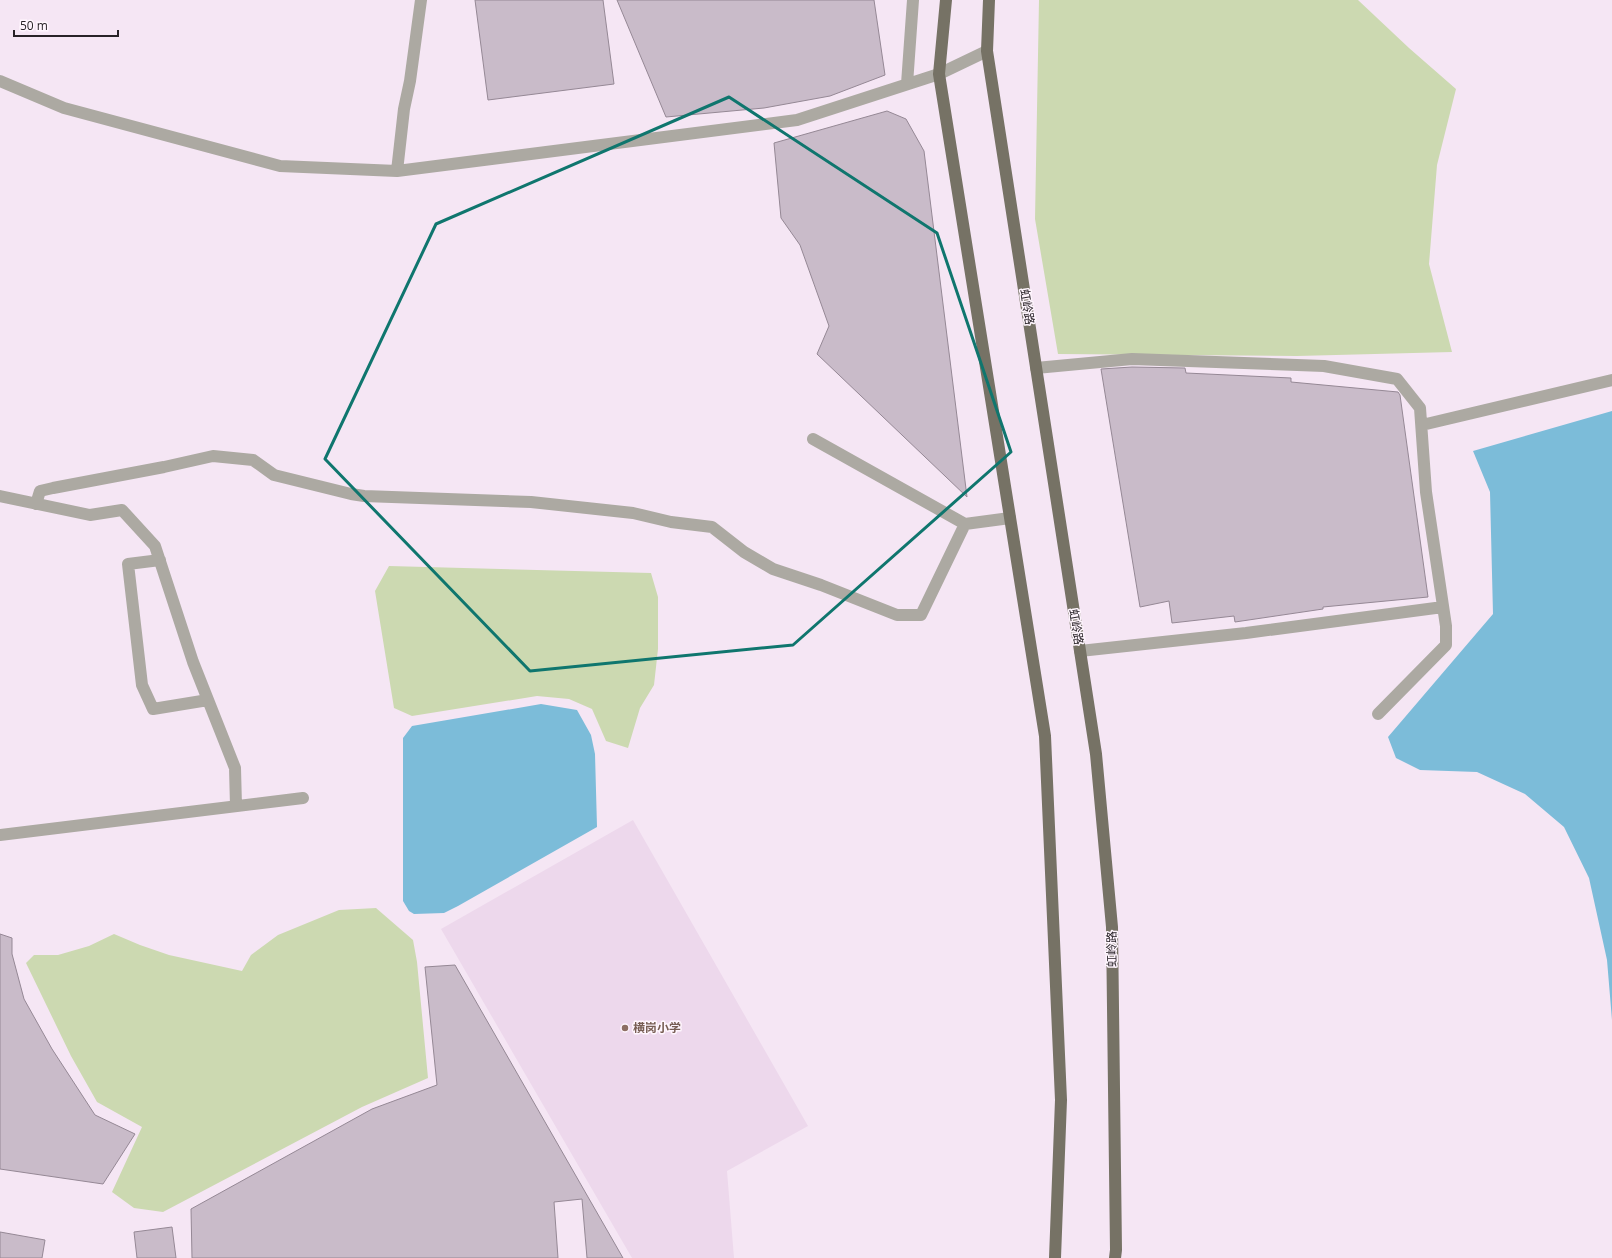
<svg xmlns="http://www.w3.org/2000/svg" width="1612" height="1258" viewBox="0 0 1612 1258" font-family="'Open Sans','Noto Sans SC',sans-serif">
	<rect width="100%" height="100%" fill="#f5e6f4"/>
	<!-- built -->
	<path fill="#edd8ec" d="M633,820L808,1126L727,1171L734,1258H632L441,929Z"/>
	<!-- green -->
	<path fill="#ccd9b1" d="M1039,0H1358L1409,48L1456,89L1437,165L1429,264L1452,352L1297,356L1058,354L1035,219Z
		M389,566L651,573L658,597V649L654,685L640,708L628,748L606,741L592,709L569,699L537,696L412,716L394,708L375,591Z
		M376,908L413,940L417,962L428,1078L362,1107L163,1212L134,1208L112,1192L142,1127L97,1102L71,1056L26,963L34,955H58L89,946L114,934L140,945L169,955L242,971L251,955L278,935L339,910Z"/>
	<!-- water -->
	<path fill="#7cbcd9" d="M1612,411V1020L1607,960L1589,878L1564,827L1525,794L1477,772L1420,770L1396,758L1388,737L1493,614L1490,492L1473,451Z
		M541,704L577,710L591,735L595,754L597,827L458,906L444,913L414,914L409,911L403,901V738L412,726Z"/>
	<!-- building -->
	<path fill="#c9bbc9" stroke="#958895" d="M475,0H603L614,84L488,100Z
		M617,0H874L885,75L830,96L764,108L666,117Z
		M887,111L906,119L924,151L967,497L817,354L829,326L800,245L781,218L774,143Z
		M1132,367L1185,368L1186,373L1291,378V382L1398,392L1400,395L1428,597L1323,607V609L1235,622L1234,616L1172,623L1169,601L1140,607L1101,369Z
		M0,934L12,938V954L24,999L52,1049L95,1115L135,1134L103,1184L0,1169Z
		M455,965L623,1258H587L582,1199L554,1202L558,1258H192L191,1209L372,1109L437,1085L425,967Z
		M172,1227L176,1258H137L134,1232Z
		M0,1232L45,1240L42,1258H0Z"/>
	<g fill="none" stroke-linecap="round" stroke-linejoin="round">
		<!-- minor -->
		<path stroke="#aca9a2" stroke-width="12" d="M0,81L64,108L280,166L397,171L797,120L939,74L987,51
			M907,84L913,0
			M397,171L404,109L410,81L421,0
			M1036,368L1132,359L1324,366L1397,379L1420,408L1426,492L1446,626V645L1378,714
			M1422,425L1612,380
			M813,439L965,524L1010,518
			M0,496L90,515L122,510L155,546L193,662L235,768L236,806
			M36,504L40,491L53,488L164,467L213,456L253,460L274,475L351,494L364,496L531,502L633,513L671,522L712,527L744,552L773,569L821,585L897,615H921L965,524
			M160,560L128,564L142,685L153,709L208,700
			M1080,651L1246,633L1443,607
			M0,835L303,798"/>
		<!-- major -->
		<path stroke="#767265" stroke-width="12" d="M946,0L939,74L1045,736L1061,1100L1055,1258
			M989,0L987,51L1096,754L1112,927L1116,1250L1115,1258"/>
	</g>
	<!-- marked area -->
	<path fill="none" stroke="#0f766e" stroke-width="3" stroke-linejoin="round" d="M729,97L937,233L1011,452L793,645L530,671L325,459L436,224Z"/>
	<!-- markers -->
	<circle fill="#8d6e63" stroke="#fff6fe" stroke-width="1.5" cx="625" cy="1028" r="4"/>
	<g text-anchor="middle" stroke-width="3" stroke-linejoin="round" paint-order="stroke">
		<!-- street labels -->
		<g font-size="12" fill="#282227" stroke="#fff6fe">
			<text transform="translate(1027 307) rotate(81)" y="4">虹岭路</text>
			<text transform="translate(1076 627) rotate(81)" y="4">虹岭路</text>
			<text transform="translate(1112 949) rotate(-91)" y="4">虹岭路</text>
		</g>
		<!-- education labels -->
		<g font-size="12" font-weight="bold" fill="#785e54" stroke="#fff6fe" text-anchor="start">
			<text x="633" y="1032">横岗小学</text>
		</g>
	</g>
	<!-- scale -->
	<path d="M14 30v6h104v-6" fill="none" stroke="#282227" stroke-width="2"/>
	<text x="20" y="30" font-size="12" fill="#282227" stroke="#fff6fe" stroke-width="3" paint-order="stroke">50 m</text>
</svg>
